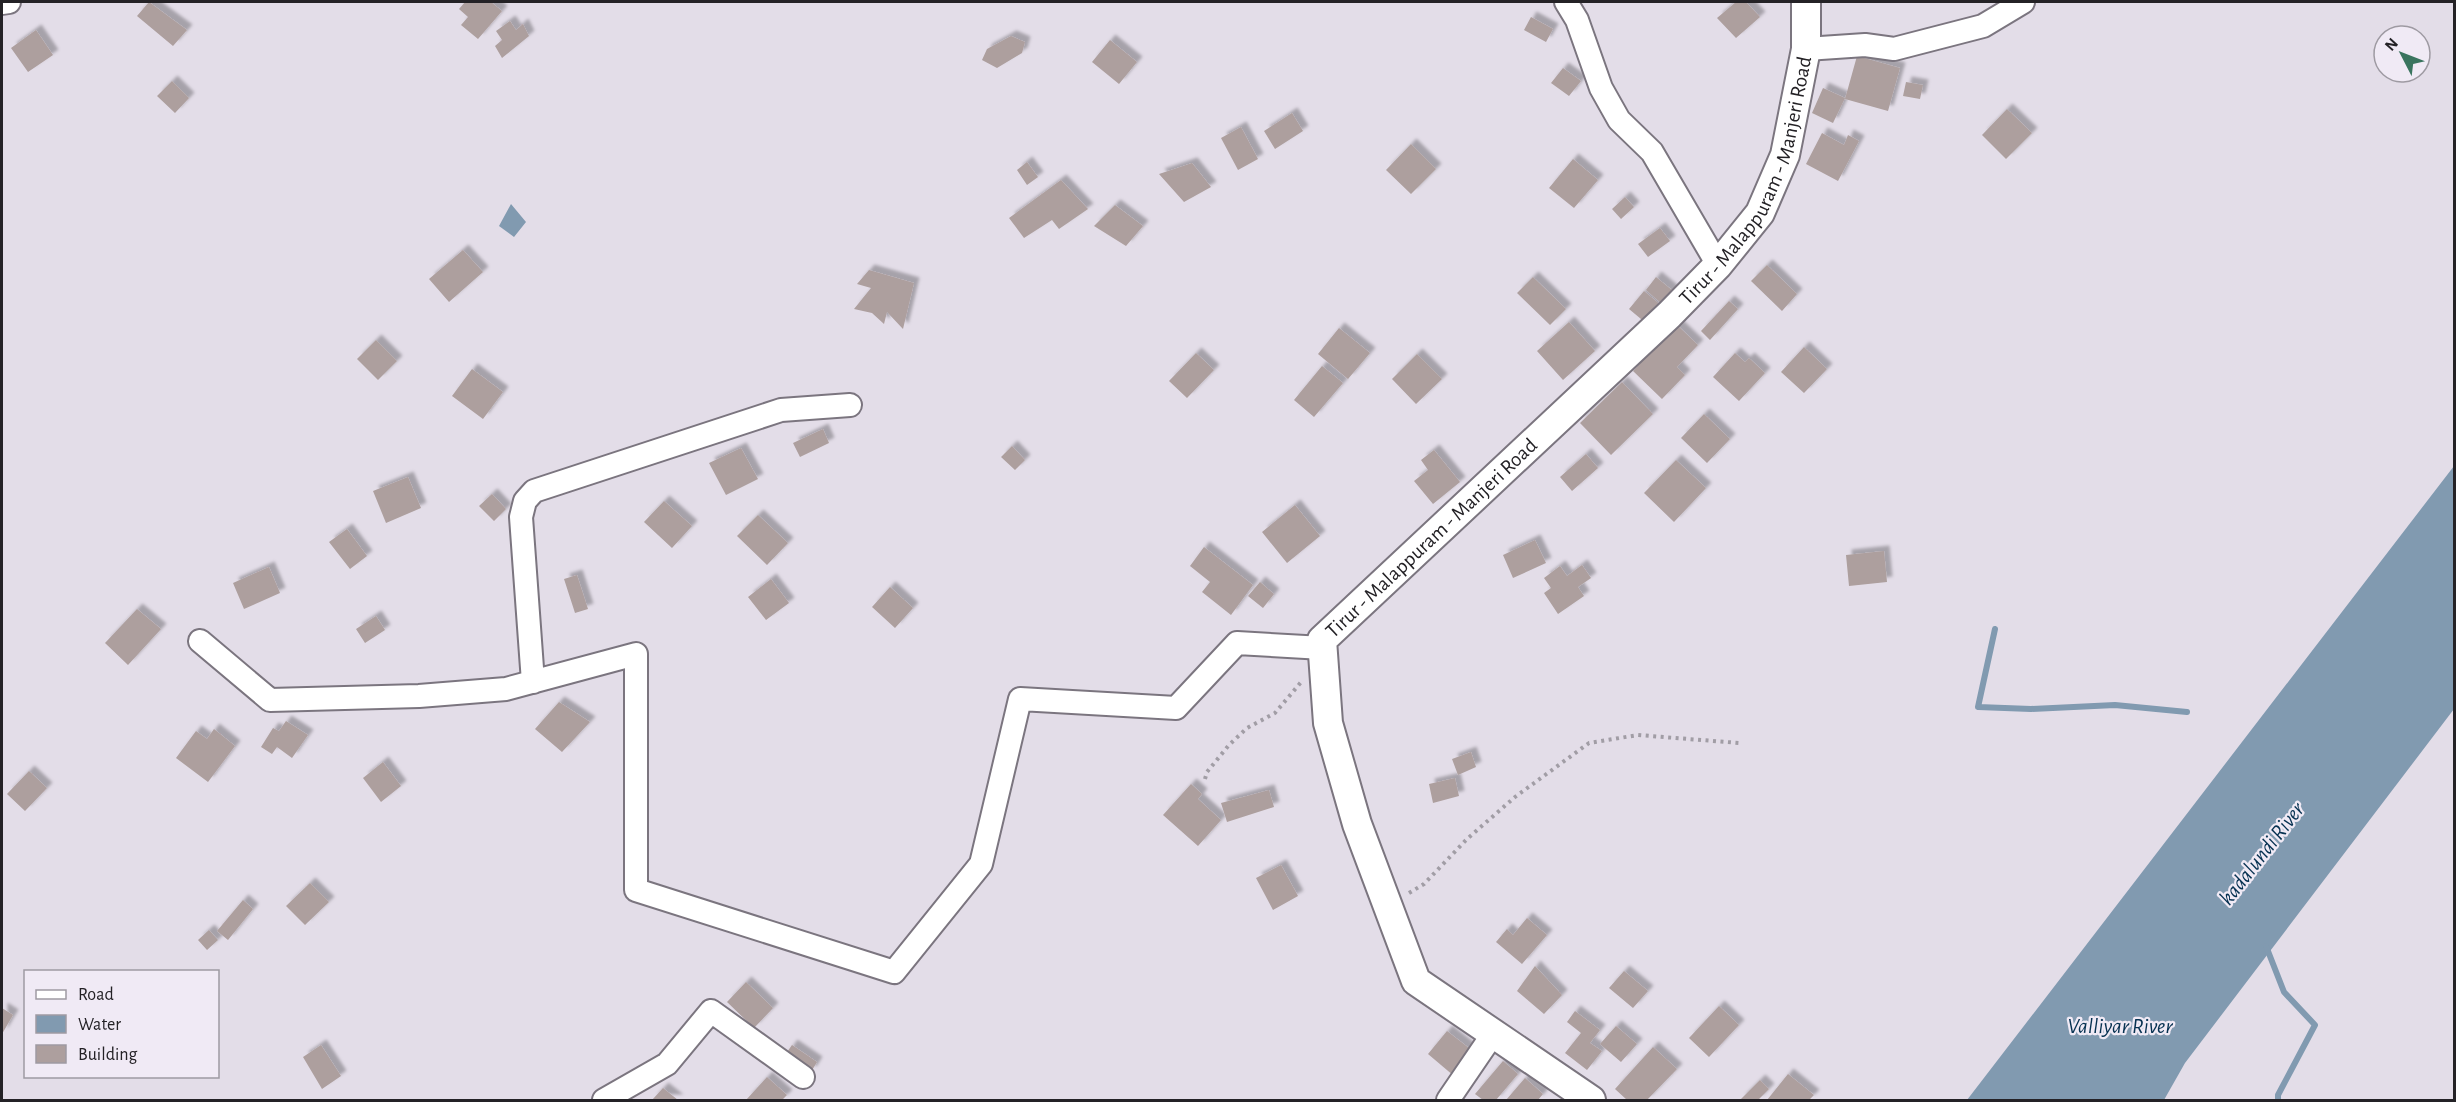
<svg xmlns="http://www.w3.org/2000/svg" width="2456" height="1102" viewBox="0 0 2456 1102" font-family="'Alegreya Sans',sans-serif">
	<defs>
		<filter id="shadow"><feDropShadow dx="5.5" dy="-5.5" stdDeviation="1.5" flood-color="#0004"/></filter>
	</defs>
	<rect width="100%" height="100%" fill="#e3dde8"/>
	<!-- water -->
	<path fill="#819ab0" d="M511,204L526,222L514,237L499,226Z
		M2454,466V709L2185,1063L2164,1100H1967Z"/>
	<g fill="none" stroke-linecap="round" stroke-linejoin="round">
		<!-- stream -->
		<path stroke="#819ab0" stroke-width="6" d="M1995,629L1978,707L2031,709L2115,705L2187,712
			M2266,946L2284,992L2315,1025L2278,1095V1100"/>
	</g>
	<!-- building -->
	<path fill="#ad9f9e" filter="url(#shadow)" d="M149,2L187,30L173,46L137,16Z
		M465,2H491L502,11L478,39L461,25L468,17L459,9Z
		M1736,2H1746L1760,17L1736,38L1717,18Z
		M1531,17L1553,29L1546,42L1524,30Z
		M510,21L516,30L523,24L529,36L502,58L495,46L502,40L496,31Z
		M36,30L53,55L28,72L11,48Z
		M1011,36L1025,42L1022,53L997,68L982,60L987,49Z
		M1110,40L1137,62L1119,84L1092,62Z
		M1857,56L1900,68L1888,111L1845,99Z
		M1563,68L1581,81L1569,96L1551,83Z
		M172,81L189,98L175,113L157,96Z
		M1906,82L1923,85L1920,99L1903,96Z
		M1823,88L1845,98L1833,123L1812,113Z
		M2007,109L2032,133L2006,159L1982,135Z
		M1292,113L1303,131L1275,149L1264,131Z
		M1241,127L1258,159L1238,170L1221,138Z
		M1822,133L1844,145L1848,135L1859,141L1838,181L1806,164Z
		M1411,144L1436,169L1411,194L1386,170Z
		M1573,159L1598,180L1574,208L1549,188Z
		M1027,162L1038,177L1027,185L1017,170Z
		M1192,163L1211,187L1184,202L1159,174Z
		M1061,180L1088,209L1059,229L1052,220L1024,238L1009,218Z
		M1625,197L1634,207L1621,219L1612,209Z
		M1115,205L1143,226L1126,246L1094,226Z
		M1660,228L1670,241L1648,257L1638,244Z
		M463,250L483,272L449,302L429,279Z
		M1767,265L1797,294L1782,311L1751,281Z
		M869,270L914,283L903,329L887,312L884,324L872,313L854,309L871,288L857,284Z
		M1533,277L1566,309L1550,325L1517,293Z
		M1656,277L1673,291L1662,304L1646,290Z
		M1644,291L1662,306L1647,324L1629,309Z
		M1729,301L1738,309L1710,340L1701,331Z
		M1569,322L1595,351L1563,380L1537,351Z
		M1676,324L1698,345L1677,367L1685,375L1662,399L1633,371Z
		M1339,328L1370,353L1348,379L1318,354Z
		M376,340L397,361L378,380L357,359Z
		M1804,347L1827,369L1804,393L1781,372Z
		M1196,353L1214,370L1187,398L1169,381Z
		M1735,353L1745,362L1749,358L1765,373L1739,401L1713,377Z
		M1417,354L1442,379L1416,404L1392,379Z
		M1322,366L1343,383L1314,417L1294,400Z
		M472,369L503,392L483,419L452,396Z
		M1622,382L1653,414L1611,455L1580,423Z
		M1704,414L1730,439L1707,463L1681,438Z
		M823,429L829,443L800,457L793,443Z
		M1012,446L1025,460L1015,470L1001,457Z
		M741,448L758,479L726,495L709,463Z
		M1434,450L1460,482L1433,504L1414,481L1428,470L1421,460Z
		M1586,454L1598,468L1572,491L1560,477Z
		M1676,460L1706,488L1674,522L1644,493Z
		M408,477L421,508L386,523L373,491Z
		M492,494L506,509L494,521L479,506Z
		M664,501L692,526L672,548L644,522Z
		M1295,505L1320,536L1287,563L1262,532Z
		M758,515L788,543L767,565L737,536Z
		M347,529L367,556L350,569L329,542Z
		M1535,540L1546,563L1513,578L1503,555Z
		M1204,547L1253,585L1231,615L1202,592L1210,582L1190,566Z
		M1884,551L1887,582L1849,586L1846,555Z
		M1582,565L1591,578L1578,587L1584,596L1558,614L1544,593L1551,588L1544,578L1560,566L1567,576Z
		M269,567L280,593L244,609L233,583Z
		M577,575L588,609L575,613L564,579Z
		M771,579L789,603L766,620L748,597Z
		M1260,582L1274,594L1263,608L1248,596Z
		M890,587L913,608L895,628L872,607Z
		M137,609L161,629L128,665L105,643Z
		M376,616L385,630L365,643L356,629Z
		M559,702L590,722L562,752L535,729Z
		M286,721L308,735L292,758L277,747L272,754L261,747L273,728L279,731Z
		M214,729L235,746L208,782L176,758L196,731L207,739Z
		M1471,752L1476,767L1458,775L1452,759Z
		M383,762L401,786L381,802L363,778Z
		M29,771L47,788L25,811L7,794Z
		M1455,778L1459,796L1433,803L1429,784Z
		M1191,784L1202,794L1198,799L1221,820L1198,846L1163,815Z
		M1269,790L1274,807L1227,822L1221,803Z
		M1281,865L1298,896L1273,910L1256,878Z
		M310,883L329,902L305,925L286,906Z
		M243,900L253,909L228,940L217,931Z
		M1527,918L1547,935L1522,964L1496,942L1507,929L1513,935Z
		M209,930L218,940L207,950L198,940Z
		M1535,966L1562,995L1544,1014L1517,991Z
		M1624,971L1648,991L1633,1008L1609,988Z
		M746,982L773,1008L754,1028L727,1002Z
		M1719,1006L1739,1025L1709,1057L1689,1038Z
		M2,1008L13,1015L2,1034Z
		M1575,1011L1600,1030L1590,1043L1602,1051L1587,1070L1565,1053L1581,1033L1567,1022Z
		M1616,1026L1637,1044L1621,1062L1600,1044Z
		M1447,1031L1474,1052L1454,1076L1428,1054Z
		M321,1045L341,1076L322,1089L303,1057Z
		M792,1045L817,1062L811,1072L785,1055Z
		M1653,1047L1677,1069L1647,1100H1627L1615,1089Z
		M1503,1061L1518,1074L1496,1100H1483L1475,1094Z
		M1788,1074L1814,1095L1809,1100H1767Z
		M767,1077L787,1095L782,1100H746Z
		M1525,1078L1543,1094L1538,1100H1506Z
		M1760,1080L1769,1089L1758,1100H1740Z
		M663,1088L678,1100H652Z"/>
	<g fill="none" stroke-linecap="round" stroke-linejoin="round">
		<defs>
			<path id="minor" d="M1566,2L1577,20L1601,88L1619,120L1652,152L1718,265
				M2,3L9,2
				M1806,49L1865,45L1894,49L1983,26L2023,2
				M200,641L270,700L419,696L506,689L636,654V890L894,972L981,864L1020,699L1176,708L1237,643L1323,648
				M533,682L521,517L525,501L534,491L781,410L850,405
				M604,1100L667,1064L711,1011L803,1077
				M1448,1100L1493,1034"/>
			<g id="major">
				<path id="s1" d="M1591,1100L1416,981L1357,824L1328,723L1322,640L1669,315L1718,265L1760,213L1785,155L1806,49V2"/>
			</g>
		</defs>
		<!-- minor casing -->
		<use href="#minor" stroke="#7b757f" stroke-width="26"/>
		<!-- major casing -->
		<use href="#major" stroke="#7b757f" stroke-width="32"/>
		<!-- path -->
		<path stroke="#a19da5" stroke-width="4" stroke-dasharray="3 4.5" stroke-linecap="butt" d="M1205,779L1207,772L1229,745L1247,728L1275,713L1302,681
			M1409,893L1424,884L1467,839L1515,797L1589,743L1638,735L1739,743"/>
		<!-- minor -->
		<use href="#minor" stroke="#fff" stroke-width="22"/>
		<!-- major -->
		<use href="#major" stroke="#fff" stroke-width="28"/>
	</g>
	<g text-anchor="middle" stroke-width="4.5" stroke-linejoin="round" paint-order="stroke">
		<!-- street labels -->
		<g font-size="21" fill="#242226" stroke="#f0eaf5">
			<text dy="7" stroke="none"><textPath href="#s1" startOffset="1203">Tirur - Malappuram - Manjeri Road</textPath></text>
			<text dy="7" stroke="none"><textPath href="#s1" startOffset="717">Tirur - Malappuram - Manjeri Road</textPath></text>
		</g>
		<!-- water labels -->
		<g font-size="22" font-style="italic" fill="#063151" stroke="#f0eaf5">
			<text transform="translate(2261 853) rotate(-52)" y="8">kadalundi River</text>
			<text x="2120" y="1033">Valliyar River</text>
		</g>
	</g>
	<!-- border -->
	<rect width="2456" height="1102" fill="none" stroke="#242226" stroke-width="6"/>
	<!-- legend -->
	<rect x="24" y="970" width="195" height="108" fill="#f0eaf5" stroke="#9e9aa2" stroke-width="1.5"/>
	<rect x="36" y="990" width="30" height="9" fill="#ffffff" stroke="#9e9aa2" stroke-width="1.5"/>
	<text x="78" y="1000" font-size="18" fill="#242226">Road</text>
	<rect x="36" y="1015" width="30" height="18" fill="#819ab0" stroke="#9e9aa2" stroke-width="1.5"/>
	<text x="78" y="1030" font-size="18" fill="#242226">Water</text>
	<rect x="36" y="1045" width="30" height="18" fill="#ad9f9e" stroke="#9e9aa2" stroke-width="1.5"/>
	<text x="78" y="1060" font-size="18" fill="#242226">Building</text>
	<!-- north arrow -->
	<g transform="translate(2402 54) rotate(312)"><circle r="28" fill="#f0eaf5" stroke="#9e9aa2" stroke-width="1.5"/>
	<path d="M0-4.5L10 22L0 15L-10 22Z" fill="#39745e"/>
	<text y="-9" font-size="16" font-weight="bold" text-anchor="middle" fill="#242226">N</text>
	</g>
</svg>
